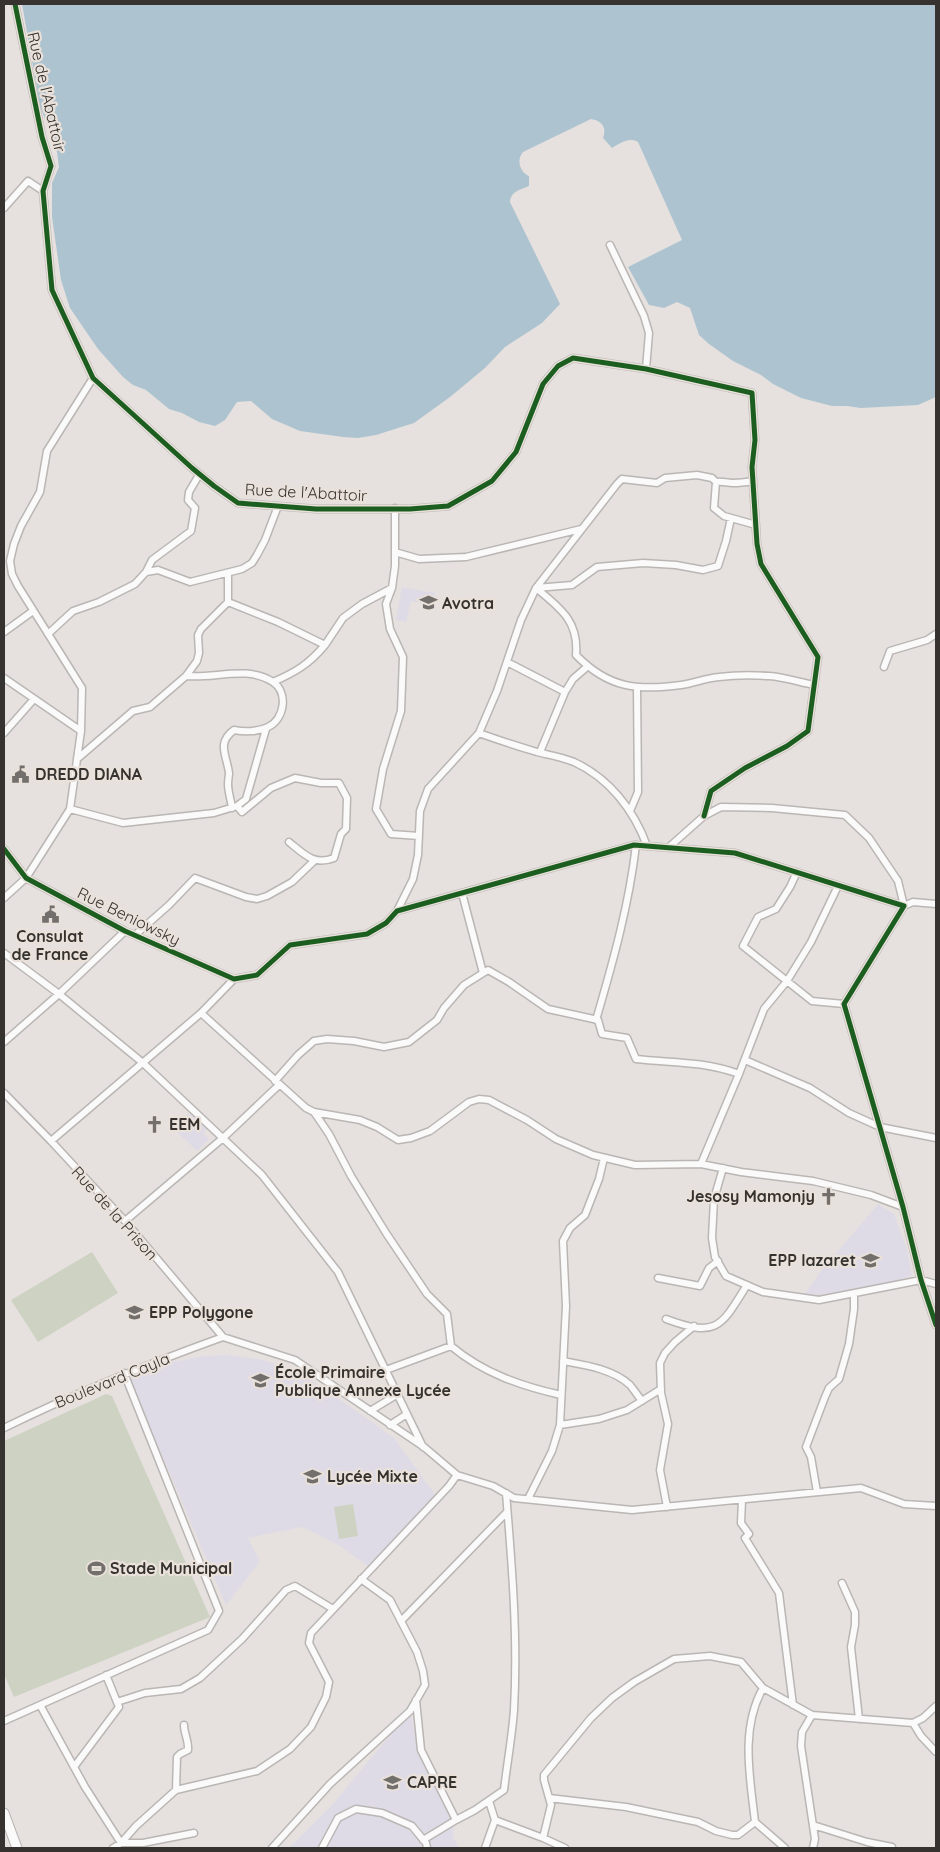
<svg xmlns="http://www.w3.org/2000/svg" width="940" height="1852" font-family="Quicksand,sans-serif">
  <rect width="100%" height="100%" fill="#e6e1de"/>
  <path fill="#dfdbe6" d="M402,587L435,593L433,606L411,601L406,622L396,620Z
    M189,1113L192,1116L194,1114L209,1128L203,1133L209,1139L197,1151L174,1129Z
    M878,1204L894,1214L907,1250L912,1275L900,1281L815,1296L805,1294L821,1271Z
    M226,1355L258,1359L294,1369L331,1393L394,1438L436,1496L368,1566L340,1546L303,1527L248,1538L260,1561L226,1605L165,1462L127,1380L163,1364L205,1356Z
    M410,1711L421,1759L454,1816L453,1837L459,1848H289L332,1805Z"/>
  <path fill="#ced2c3" d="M92,1252L118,1293L38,1342L11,1300Z
    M106,1394L112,1396L210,1617L14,1697L4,1674V1441Z
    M353,1504L358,1536L339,1539L334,1507Z"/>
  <path fill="#adc4d0" d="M22,4H936V397L918,405L861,408L847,406H832L801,398L773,384L761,375L733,361L709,344L699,335L690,308L677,302L664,308L649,305L628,267L682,240L638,142C629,137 621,143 612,148L603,138C607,127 602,121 591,119L523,152C516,160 520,172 529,176V186C520,190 511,191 510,202L560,304L542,323L505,347L485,368L450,397L414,423L376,435L358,438L343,437L300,431L272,419L251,401L237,402L225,420L215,426L199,422L182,413L169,409L146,390L133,385L123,377L98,349L70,308L61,280L52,217V183L59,167L57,152L40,106Z"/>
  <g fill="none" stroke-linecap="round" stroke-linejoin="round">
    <defs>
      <path id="minor" d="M15,4L42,137L51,166L43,191L52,290L93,378L192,468L214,486L238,503L316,509H410L448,506L492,481L516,452L543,384L558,366L573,358L646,369L752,393L755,440L752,467L757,544L761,564L818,657L808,731L787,746L745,768L711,791L704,816
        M4,208L28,181L43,191
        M610,245L644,316L649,333L646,369
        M716,482L714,508L724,516L756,525
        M395,508V566L392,588L386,604L390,629L403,657L401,711L383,769L376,809L391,834L419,836
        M395,552L419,559L466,557L581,529
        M146,572L158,570L190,582L242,569L252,563L257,555L265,540L278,506
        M228,573V602
        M536,588C560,608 579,621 576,655C608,688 637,691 681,685C694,683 706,678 719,677C735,675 753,675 769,676C784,677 799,682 814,685
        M536,588L572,585L597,567L643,563L676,565L703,570L718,566L726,541L731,518
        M4,632L33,611
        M48,634L73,611L99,602L135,584L146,572L152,560L191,531L195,508L188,500L189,492L199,475
        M507,662L565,692
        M884,667L890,651L927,640L936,634
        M186,676C215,679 247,665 273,682C289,693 284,720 268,727C258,732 244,732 234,730C216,743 227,756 229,773C229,776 228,780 228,784C228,792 231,800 232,808
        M4,678L81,731
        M273,682C296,672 309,664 325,645
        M4,733L34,699
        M479,733C498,740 517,746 537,752C549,755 562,757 574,762C609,778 634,810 647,846
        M540,752L565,692L573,679L588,666
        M77,759L133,711L150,707L186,676L197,661L199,653L198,635L201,629L228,602L278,622L325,645L343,618L362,604L392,588
        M237,806L242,812L271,788L295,778L321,783H339L347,798L346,829L341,834L334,858C314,866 304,854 289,842
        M70,809L123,823L214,813L237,806L246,799L266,729
        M630,811L638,792L637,687
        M669,847L704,816L721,807L772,808L845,815L869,838L898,881L904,906L913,902L936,904
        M4,849L26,878L125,931L234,979L257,975L290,945L367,934L386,923L397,911L634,845L735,853L904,906L844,1004L903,1207L921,1280L936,1325
        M797,872L790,887L776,909L758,917L743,946L812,1001L844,1004
        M462,893L483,973
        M4,898L26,878L70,809L81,731L82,688L18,586L12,574L10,561L14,544L21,526L40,492L47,451L93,378
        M397,911L413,879L418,855L420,811L428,789L479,733L497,691L521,620L536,588L617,484L622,479L657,483L665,478L697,475L712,478L716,482C723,481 726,483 733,483C740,483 747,482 753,481
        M135,935L169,905L195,878L246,897L257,899L267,896L292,882L315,860
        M4,953L59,994L143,1063L262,1175L338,1272L423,1447
        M201,1013L306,1108L314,1112L360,1120L377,1127L398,1140L411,1138L430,1131L469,1102L479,1099L489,1100L527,1120L556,1139L593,1155L635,1165L701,1164L741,1172L813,1181L871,1195L903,1207
        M596,1020C613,962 629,905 636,845
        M4,1042L59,994L125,931
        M745,1060L810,1088L849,1113L880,1127L936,1138
        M275,1081L298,1055L314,1041L327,1039L354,1041L384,1047L409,1042L437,1020L444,1008L464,985L488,970L509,982L548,1009L598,1020L602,1034L627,1038L636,1059C672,1063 704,1061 739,1074
        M4,1093L51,1141L125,1221L223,1337
        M314,1112L329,1134L351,1176L386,1233L427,1294L447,1314L451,1346L386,1370
        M51,1141L201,1013L234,979
        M701,1164L739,1074L764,1009L787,981L811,942L838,886
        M723,1168L714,1199L712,1238L715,1257L726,1276L763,1292L819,1300L921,1280L936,1284
        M125,1221L223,1138L279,1085
        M658,1278L700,1286L709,1268L718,1261
        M666,1319C717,1338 721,1327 747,1285
        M223,1337L295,1360L424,1447L457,1475L493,1486L514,1498L632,1510L861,1488L904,1504L936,1506
        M451,1346C483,1373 521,1386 561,1395
        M563,1361C585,1365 613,1369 630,1385C634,1390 638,1396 642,1401
        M370,1411L398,1394
        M390,1425L407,1414
        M560,1425L599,1419L627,1410L661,1389
        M4,1428C75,1393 148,1364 223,1337
        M817,1492L811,1457L806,1447L825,1397L829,1388L839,1379L849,1344L854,1309V1293
        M528,1499L552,1451L560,1425L566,1306L563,1241L570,1228L585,1215L599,1179L604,1158
        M742,1500L741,1523L749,1534L745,1538L779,1593L793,1705
        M667,1507L660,1470L668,1424L661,1393L660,1363L665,1353L675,1342L694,1326
        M842,1583L855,1612V1625L851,1647L859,1719
        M401,1621L507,1512
        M763,1688C740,1729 750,1777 755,1822L785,1848
        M416,1700L421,1750L456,1820L475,1810L504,1790C507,1764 512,1737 514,1710C518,1638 512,1565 506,1493
        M117,1702L145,1693L181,1689L200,1678L242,1639L286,1590L295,1586L333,1609
        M40,1705L85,1787L121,1843H143L194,1833
        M812,1715L913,1723L923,1718L936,1706
        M4,1721L208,1630L219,1611L124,1373
        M913,1723L921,1736L936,1752
        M74,1767L119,1707L106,1675
        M176,1790L177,1757L180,1754L188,1750C189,1741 184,1734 184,1725
        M549,1798L626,1807L698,1822L716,1831L732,1835H738L755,1822
        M489,1801L495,1820L543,1838L551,1805L544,1780V1775L591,1718L612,1698L634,1682L674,1659L710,1656L741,1662L763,1688L812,1715L802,1732L801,1746L815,1839L813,1848
        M813,1825L867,1842L892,1847
        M543,1838L565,1848
        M423,1840L456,1820
        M113,1848L121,1843L136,1826L176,1790L257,1771L290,1749L311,1727L326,1697L329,1682L309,1643L311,1633L449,1486L457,1475
        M272,1848L330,1784L410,1711L425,1685L423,1671L417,1652L390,1600L361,1579
        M322,1848L338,1818L356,1809L382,1813L412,1826L426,1843L427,1848
        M485,1848L495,1820"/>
      <path id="secondary" d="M4,1813L17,1848"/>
    </defs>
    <use href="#minor" stroke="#b9b6b4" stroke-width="9"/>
    <use href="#secondary" stroke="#b9b6b4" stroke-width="11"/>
    <use href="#minor" stroke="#fbfafa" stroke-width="6"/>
    <use href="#secondary" stroke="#fbfafa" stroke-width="9"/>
    <defs>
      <path id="cycleway" d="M15,4L42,137L51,166L43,191L52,290L93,378L192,468L214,486L238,503L316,509H410L448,506L492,481L516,452L543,384L558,366L573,358L646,369L752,393L755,440L752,467L757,544L761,564L818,657L808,731L787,746L745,768L711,791L704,816
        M4,849L26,878L125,931L234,979L257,975L290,945L367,934L386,923L397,911L634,845L735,853L904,906L844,1004L903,1207L921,1280L936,1325"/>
    </defs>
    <use href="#cycleway" stroke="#e9e1da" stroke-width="8"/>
    <use href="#cycleway" stroke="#1b5e20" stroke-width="5"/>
  </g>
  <defs>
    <symbol id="university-bare" viewBox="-9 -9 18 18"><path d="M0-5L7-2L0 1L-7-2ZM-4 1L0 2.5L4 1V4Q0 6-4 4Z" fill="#736f6c" stroke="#e9e1da" stroke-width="2.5" paint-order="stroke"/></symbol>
    <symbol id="civic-bare" viewBox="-9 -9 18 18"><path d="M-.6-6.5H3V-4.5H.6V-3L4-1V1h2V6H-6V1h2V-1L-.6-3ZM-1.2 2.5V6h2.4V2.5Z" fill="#736f6c" stroke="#e9e1da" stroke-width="2.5" paint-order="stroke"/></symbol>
    <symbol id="church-bare" viewBox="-9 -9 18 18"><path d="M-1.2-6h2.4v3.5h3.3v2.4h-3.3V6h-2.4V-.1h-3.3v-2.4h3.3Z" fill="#736f6c" stroke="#e9e1da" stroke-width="2.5" paint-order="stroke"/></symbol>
    <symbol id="school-bare" viewBox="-9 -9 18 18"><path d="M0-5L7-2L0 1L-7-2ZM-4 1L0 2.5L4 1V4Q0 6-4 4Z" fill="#736f6c" stroke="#e9e1da" stroke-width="2.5" paint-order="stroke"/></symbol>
    <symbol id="stadium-bare" viewBox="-9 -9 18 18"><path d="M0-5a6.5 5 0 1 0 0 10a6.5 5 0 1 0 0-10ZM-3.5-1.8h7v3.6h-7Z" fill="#736f6c" stroke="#e9e1da" stroke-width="2.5" paint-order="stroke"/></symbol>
  </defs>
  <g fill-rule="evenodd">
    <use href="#university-bare" x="416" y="590" width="25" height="25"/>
    <use href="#civic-bare" x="8" y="762" width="25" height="25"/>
    <use href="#civic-bare" x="38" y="902" width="25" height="25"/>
    <use href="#church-bare" x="142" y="1112" width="25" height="25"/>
    <use href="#church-bare" x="816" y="1184" width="25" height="25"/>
    <use href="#school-bare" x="858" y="1248" width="25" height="25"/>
    <use href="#school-bare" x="122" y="1300" width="25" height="25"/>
    <use href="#school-bare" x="248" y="1368" width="25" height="25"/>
    <use href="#school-bare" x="300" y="1464" width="25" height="25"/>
    <use href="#stadium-bare" x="84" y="1556" width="25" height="25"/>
    <use href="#university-bare" x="380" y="1770" width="25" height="25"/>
  </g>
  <g text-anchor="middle" stroke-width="4.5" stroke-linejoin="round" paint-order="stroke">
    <g font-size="16" fill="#35322f" stroke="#e9e1da">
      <text transform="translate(47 92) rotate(77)" y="6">Rue de l'Abattoir</text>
      <text transform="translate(306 492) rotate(3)" y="6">Rue de l'Abattoir</text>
      <text transform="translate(129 916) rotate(26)" y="6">Rue Beniowsky</text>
      <text transform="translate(115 1213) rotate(48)" y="6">Rue de la Prison</text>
      <text transform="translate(112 1380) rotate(-22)" y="6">Boulevard Cayla</text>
    </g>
    <g font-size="16" font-weight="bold" fill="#35322f" stroke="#e9e1da" text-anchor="start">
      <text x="442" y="609">Avotra</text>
      <text x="35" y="780">DREDD DIANA</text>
      <text x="50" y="942" text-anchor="middle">Consulat<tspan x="50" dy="18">de France</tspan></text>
      <text x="169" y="1130">EEM</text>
      <text x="815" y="1202" text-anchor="end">Jesosy Mamonjy</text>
      <text x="856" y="1266" text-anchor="end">EPP lazaret</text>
      <text x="149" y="1318">EPP Polygone</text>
      <text x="275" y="1378">École Primaire<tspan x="275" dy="18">Publique Annexe Lycée</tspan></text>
      <text x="327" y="1482">Lycée Mixte</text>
      <text x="110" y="1574">Stade Municipal</text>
      <text x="407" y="1788">CAPRE</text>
    </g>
  </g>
  <rect width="940" height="1852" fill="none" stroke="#35322f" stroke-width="10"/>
</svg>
